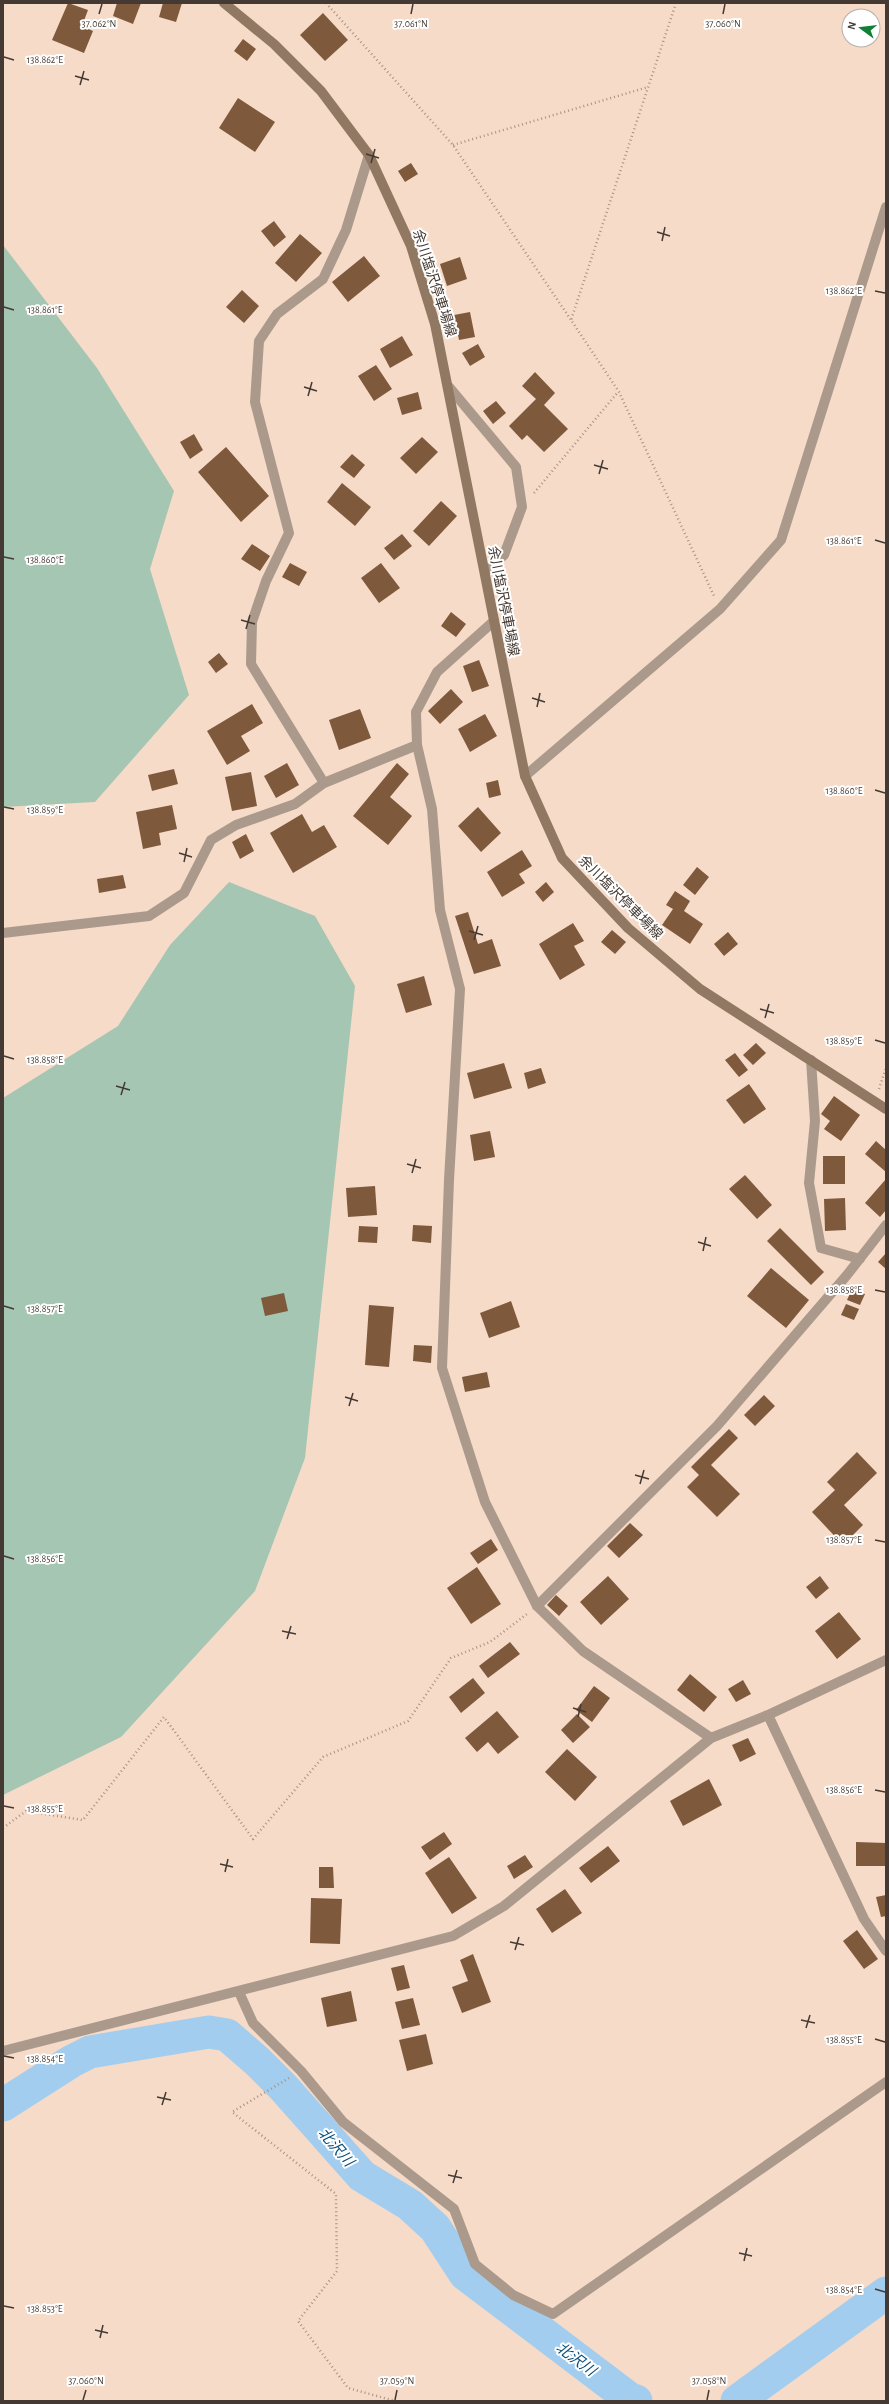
<svg xmlns="http://www.w3.org/2000/svg" width="889" height="2404" font-family="'Alegreya Sans','Noto Sans JP',sans-serif">
  <rect width="100%" height="100%" fill="#f6dbc8"/>
  <path fill="#a5c6b2" d="M3,245L97,368L174,491L150,569L189,695L95,802L3,807Z
    M229,882L315,916L355,986L305,1458L255,1591L121,1737L3,1795V1098L118,1026L170,945Z"/>
  <g fill="none" stroke-linecap="round" stroke-linejoin="round">
    <path stroke="#a3cdef" stroke-width="33" d="M3,2105L72,2061L90,2052L209,2032L227,2035L257,2061L283,2087L362,2176L410,2205L435,2228L465,2274L630,2399L636,2401
      M737,2401L886,2293"/>
  </g>
  <path fill="#7f593c" d="M68,3L88,10L82,26L93,31L84,53L52,40Z
    M117,3H141L133,24L113,16Z
    M163,3H182L176,22L159,17Z
    M323,13L348,40L325,61L300,35Z
    M243,39L256,49L247,61L234,51Z
    M238,98L275,122L255,152L219,128Z
    M411,163L418,174L405,182L398,171Z
    M274,221L286,237L274,247L261,231Z
    M300,234L322,253L296,282L275,263Z
    M364,256L380,276L348,302L332,282Z
    M460,257L467,279L447,286L440,264Z
    M242,290L259,306L244,323L226,307Z
    M470,312L475,337L459,340L454,315Z
    M402,336L413,355L390,368L380,349Z
    M478,344L485,357L470,366L462,353Z
    M376,365L392,389L374,401L358,376Z
    M535,372L555,393L544,405L568,429L544,452L527,435L522,440L509,426L536,399L522,386Z
    M418,392L422,409L402,415L397,398Z
    M496,401L506,413L493,424L483,411Z
    M194,434L203,450L190,459L180,442Z
    M422,437L438,452L416,474L400,458Z
    M226,447L269,496L241,522L198,472Z
    M352,454L365,465L354,478L340,467Z
    M342,483L371,507L355,526L327,502Z
    M441,501L457,516L429,546L413,531Z
    M402,534L412,546L394,560L384,548Z
    M252,544L270,556L260,571L241,559Z
    M290,563L307,572L299,586L282,577Z
    M381,563L400,588L379,603L361,578Z
    M451,612L466,624L456,637L441,626Z
    M219,653L228,664L216,673L208,662Z
    M479,660L489,686L472,692L463,666Z
    M451,689L463,702L440,724L428,711Z
    M252,704L263,723L241,736L250,751L227,765L207,731Z
    M360,709L371,738L339,750L329,720Z
    M485,714L497,736L470,752L458,729Z
    M287,763L299,785L276,798L264,776Z
    M397,763L409,774L390,797L412,816L388,845L353,816Z
    M174,769L178,784L152,791L148,775Z
    M251,772L257,806L232,811L225,777Z
    M498,780L501,795L489,798L486,783Z
    M172,805L177,829L159,833L161,845L143,849L136,812Z
    M478,807L501,833L481,852L458,826Z
    M302,814L312,832L324,825L337,847L293,873L270,833Z
    M246,834L254,851L240,859L232,842Z
    M522,850L532,866L519,874L525,883L502,897L487,872Z
    M697,867L709,877L695,895L683,885Z
    M123,875L126,888L99,893L97,879Z
    M546,882L554,892L543,902L535,892Z
    M675,891L690,901L684,911L703,924L690,944L662,925L673,909L666,905Z
    M468,912L478,944L492,939L501,966L474,974L455,916Z
    M573,923L584,941L574,946L585,965L560,980L539,944Z
    M612,930L626,942L615,954L601,942Z
    M728,932L738,944L724,956L714,944Z
    M424,976L432,1005L406,1013L397,984Z
    M756,1043L766,1053L753,1065L743,1055Z
    M735,1053L748,1070L739,1077L725,1060Z
    M504,1063L512,1088L474,1099L467,1073Z
    M541,1068L546,1083L528,1089L524,1073Z
    M749,1084L766,1109L744,1124L726,1100Z
    M834,1096L860,1115L841,1141L824,1129L830,1121L821,1114Z
    M490,1131L495,1157L474,1161L470,1135Z
    M876,1141L886,1150V1172L865,1154Z
    M823,1156H845V1184H823Z
    M745,1175L772,1205L757,1219L729,1189Z
    M886,1179V1210L880,1217L865,1203Z
    M375,1186L377,1215L348,1217L346,1188Z
    M845,1198L846,1230L825,1231L824,1199Z
    M413,1225L432,1226L431,1243L412,1241Z
    M359,1226L378,1227L377,1243L358,1242Z
    M780,1228L824,1272L811,1285L767,1241Z
    M886,1253V1269L878,1262Z
    M771,1268L809,1300L786,1328L747,1296Z
    M852,1289L865,1294L860,1305L847,1300Z
    M284,1293L288,1311L265,1316L261,1298Z
    M511,1301L520,1327L489,1338L480,1313Z
    M846,1304L859,1309L854,1320L841,1315Z
    M369,1305L394,1307L389,1367L365,1365Z
    M414,1345L432,1346L431,1363L413,1361Z
    M487,1372L490,1387L465,1392L462,1377Z
    M764,1395L775,1406L755,1426L744,1415Z
    M729,1429L738,1438L711,1465L740,1494L717,1517L687,1487L699,1475L691,1467Z
    M857,1452L877,1473L844,1505L863,1525L843,1545L812,1512L835,1490L827,1482Z
    M630,1523L643,1535L619,1558L607,1546Z
    M491,1539L498,1550L478,1564L470,1553Z
    M477,1567L501,1604L471,1624L447,1588Z
    M608,1576L629,1599L601,1625L580,1602Z
    M820,1576L829,1588L816,1599L806,1587Z
    M556,1595L568,1606L559,1616L547,1605Z
    M839,1612L861,1639L837,1659L815,1631Z
    M510,1642L520,1654L488,1678L479,1666Z
    M690,1674L717,1697L704,1712L677,1690Z
    M473,1678L485,1693L461,1713L449,1697Z
    M743,1680L751,1694L736,1702L728,1689Z
    M594,1686L610,1698L592,1722L576,1710Z
    M497,1711L519,1737L498,1754L488,1742L477,1752L465,1738Z
    M577,1714L590,1727L573,1743L561,1730Z
    M748,1738L756,1754L740,1762L732,1745Z
    M567,1749L597,1777L575,1801L545,1772Z
    M709,1779L722,1805L683,1826L670,1801Z
    M444,1832L452,1844L430,1860L421,1847Z
    M856,1842L886,1843V1866H856Z
    M608,1846L620,1861L591,1883L579,1868Z
    M525,1855L533,1867L514,1879L507,1866Z
    M449,1857L477,1898L452,1914L425,1873Z
    M319,1867H333L334,1888H319Z
    M565,1889L582,1913L552,1933L536,1909Z
    M886,1895V1916L881,1917L876,1897Z
    M311,1898L342,1899L340,1944L310,1943Z
    M857,1930L878,1959L864,1969L843,1941Z
    M473,1954L491,2002L462,2013L452,1987L468,1981L460,1960Z
    M404,1965L410,1988L397,1991L391,1968Z
    M351,1991L357,2021L327,2027L321,1998Z
    M413,1998L420,2025L402,2029L395,2002Z
    M426,2034L433,2064L407,2071L399,2040Z"/>
  <g fill="none" stroke-linecap="round" stroke-linejoin="round">
    <path stroke="#a79385" stroke-width="2.5" stroke-dasharray="1 3" stroke-linecap="butt" d="M326,3L453,145L571,320
      M676,3L571,320L619,392L714,596
      M453,145L648,87
      M534,493L618,392
      M879,1089L886,1068
      M3,1828L26,1811L83,1820L164,1717L253,1839L323,1757L408,1721L451,1658L490,1642L527,1614
      M289,2078L232,2112L336,2194L337,2271L298,2321L348,2388L395,2401"/>
    <path stroke="#ab9a8b" stroke-width="10" d="M811,1060L815,1121L809,1183L821,1248L860,1259
      M537,1606L717,1426L847,1275L886,1225"/>
    <path stroke="#ab9a8b" stroke-width="10" d="M449,387L516,467L522,507L504,555L485,572
      M494,621L437,672L416,712L417,745L432,809L440,910L460,989L449,1180L442,1368L485,1502L537,1606L583,1651L711,1738
      M525,776L720,609L781,540L886,207
      M324,783L251,664L252,622L266,581L289,533L255,402L259,341L277,314L323,279L346,230L369,155
      M3,933L149,916L184,893L211,840L236,825L295,804L324,783L417,745
      M768,1715L864,1919L886,1951
      M239,1992L253,2023L301,2071L343,2122L454,2209L475,2264L513,2295L553,2314L886,2082
      M3,2051L453,1936L504,1906L711,1738L768,1715L886,1660"/>
    <path stroke="#917862" stroke-width="10" d="M224,3L274,44L321,91L369,155L411,246L435,324L525,776L562,858L628,928L700,989L886,1109"/>
  </g>
  <path fill="none" stroke="#453a33" stroke-width="1.5" d="M99,14L102,4M411,14L413,4M723,14L725,4M4,57L14,60M75,76L89,80M80,85L84,71M366,154L379,158M371,163L375,149M657,232L670,236M662,241L665,227M875,291L885,293M4,307L14,310M304,387L317,391M308,396L312,382M594,465L608,469M599,474L603,460M875,540L885,543M4,557L14,559M241,620L255,624M246,629L250,615M532,698L545,702M537,707L540,693M875,790L885,793M4,807L14,809M179,853L192,857M184,862L187,848M469,931L483,935M474,940L478,926M760,1009L774,1013M765,1018L769,1004M875,1040L885,1043M4,1056L14,1059M116,1086L130,1090M121,1095L125,1082M407,1164L421,1168M412,1173L416,1159M698,1242L711,1246M703,1251L706,1237M875,1290L885,1292M4,1306L14,1309M345,1397L358,1401M349,1406L353,1393M635,1475L649,1479M640,1484L644,1470M875,1540L885,1542M4,1556L14,1559M282,1631L296,1634M287,1639L291,1626M573,1708L586,1712M578,1717L581,1704M875,1790L885,1792M4,1806L14,1808M220,1864L233,1867M225,1872L228,1859M510,1942L524,1945M515,1950L519,1937M801,2020L815,2023M806,2028L810,2015M875,2039L885,2042M4,2056L14,2058M157,2097L171,2100M162,2105L166,2092M448,2175L462,2178M453,2183L457,2170M739,2253L752,2256M744,2261L747,2248M875,2289L885,2292M4,2306L14,2308M95,2330L108,2333M100,2338L103,2325M83,2400L86,2390M395,2400L397,2390M707,2400L709,2390"/>
  <g text-anchor="middle" stroke-width="4" stroke-linejoin="round" paint-order="stroke">
    <g font-size="14" fill="#453a33" stroke="#fff">
      <text transform="translate(435 283) rotate(72)" y="5">余川塩沢停車場線</text>
      <text transform="translate(504 601) rotate(79)" y="5">余川塩沢停車場線</text>
      <text transform="translate(621 897) rotate(45)" y="5">余川塩沢停車場線</text>
    </g>
    <g font-size="15" font-style="italic" fill="#0a4f7a" stroke="#fff">
      <text transform="translate(336 2147) rotate(49)" y="5">北沢川</text>
      <text transform="translate(576 2359) rotate(37)" y="5">北沢川</text>
    </g>
  </g>
  <g font-size="10" text-anchor="middle" fill="#453a33" stroke="#fff" stroke-width="4" stroke-linejoin="round" paint-order="stroke">
    <text x="99" y="27">37.062°N</text>
    <text x="411" y="27">37.061°N</text>
    <text x="723" y="27">37.060°N</text>
    <text x="45" y="63">138.862°E</text>
    <text x="844" y="294">138.862°E</text>
    <text x="45" y="313">138.861°E</text>
    <text x="844" y="544">138.861°E</text>
    <text x="45" y="563">138.860°E</text>
    <text x="844" y="794">138.860°E</text>
    <text x="45" y="813">138.859°E</text>
    <text x="844" y="1044">138.859°E</text>
    <text x="45" y="1063">138.858°E</text>
    <text x="844" y="1293">138.858°E</text>
    <text x="45" y="1312">138.857°E</text>
    <text x="844" y="1543">138.857°E</text>
    <text x="45" y="1562">138.856°E</text>
    <text x="844" y="1793">138.856°E</text>
    <text x="45" y="1812">138.855°E</text>
    <text x="844" y="2043">138.855°E</text>
    <text x="45" y="2062">138.854°E</text>
    <text x="844" y="2293">138.854°E</text>
    <text x="45" y="2312">138.853°E</text>
    <text x="86" y="2384">37.060°N</text>
    <text x="397" y="2384">37.059°N</text>
    <text x="709" y="2384">37.058°N</text>
  </g>
  <rect width="889" height="2404" fill="none" stroke="#453a33" stroke-width="8"/>
  <g transform="translate(861 28) rotate(285)"><circle r="19" fill="#ffffff" stroke="#b5b0ad"/>
  <path d="M0-3L7 15L0 10L-7 15Z" fill="#108036"/>
  <text y="-6" font-size="11" font-weight="bold" text-anchor="middle" fill="#453a33">N</text>
  </g>
</svg>
